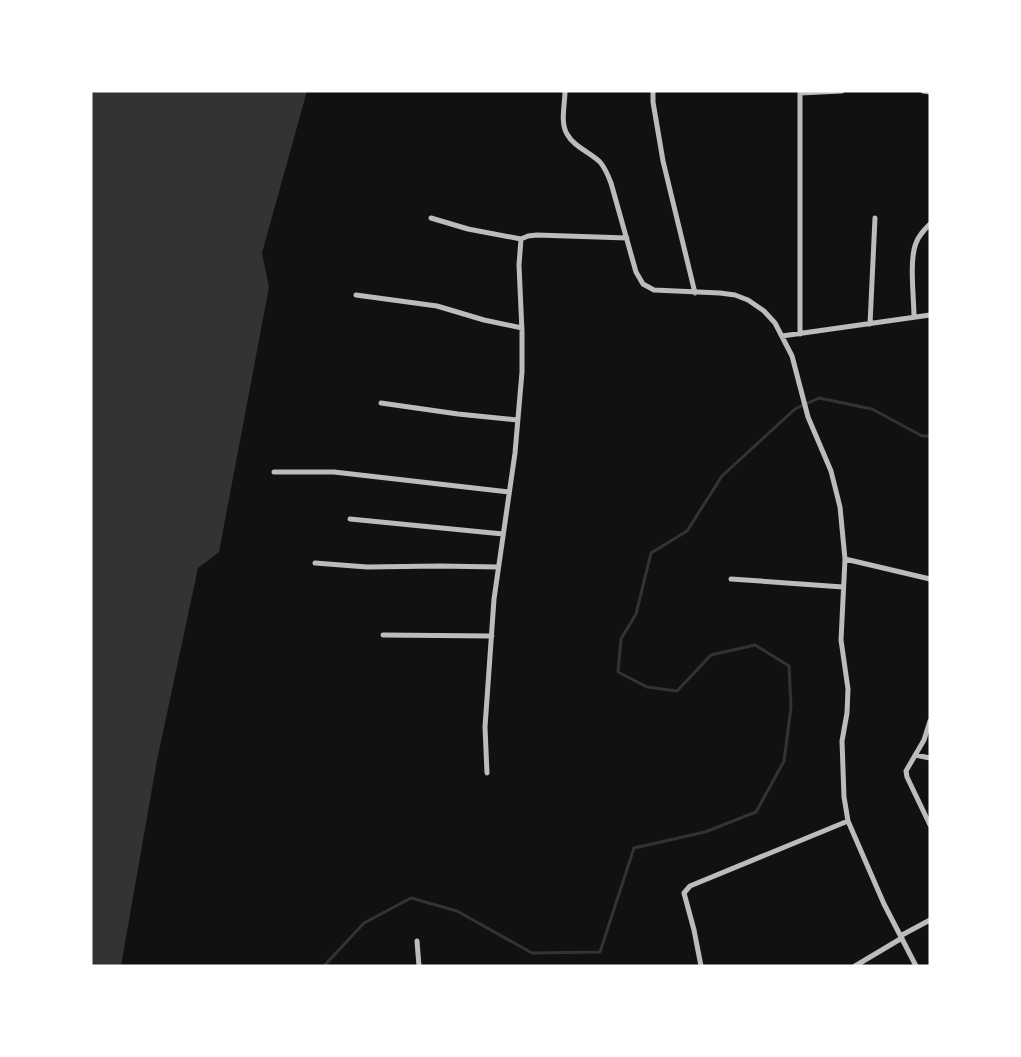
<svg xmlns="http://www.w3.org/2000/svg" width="1021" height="1057" font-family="'Titillium Web',sans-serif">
  <rect width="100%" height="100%" fill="#111"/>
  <path fill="#333" d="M91,91H307L262,253L269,287L219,552L198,568L157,760L121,966H91Z"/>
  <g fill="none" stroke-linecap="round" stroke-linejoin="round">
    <path stroke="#333" stroke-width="3" d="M324,966L364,923L411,898L457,911L532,953L600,952L634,848L705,832L756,812L784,761L791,707L789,666L755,645L711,655L677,691L647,687L618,672L621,639L636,614L651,553L687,531L722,476L795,409L819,398L872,409L922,436H930"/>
    <path stroke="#bcbcbc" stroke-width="5" d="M565,91C565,104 560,123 567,134C574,147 590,152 600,162C605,168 608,175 611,183L636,272L643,284L654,290L720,293L735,295L748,300L764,311L775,323L792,356L808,417L831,471L840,507L845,559L841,640L848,689L847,713L842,741L844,797L848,821L884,904L916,966
      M653,91V102L663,161L695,293
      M923,91L930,92
      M800,93L842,91
      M431,218L468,229L521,239
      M356,295L437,306L484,320L522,328
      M914,317C914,298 909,260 916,243C919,235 924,230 930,224
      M870,324L875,218
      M800,334V91
      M782,336L930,315
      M381,403L458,414L517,420
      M274,472H334L509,492
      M350,519L503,534
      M845,559L930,579
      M315,563L367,567L440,566L498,567
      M731,579L843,587
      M383,635L492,636
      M930,721L924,740L906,771L907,777L930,825
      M915,755L930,758
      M487,773L485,727L494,599L515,453L522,372V332L519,265L521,239L528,236L537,235L627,238
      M417,941L419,966
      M701,966L694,930L684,893L690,886L848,821
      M855,966L902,938V935L930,920"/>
  </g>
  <rect width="1021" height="1057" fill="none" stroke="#ffffff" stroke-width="185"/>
</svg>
